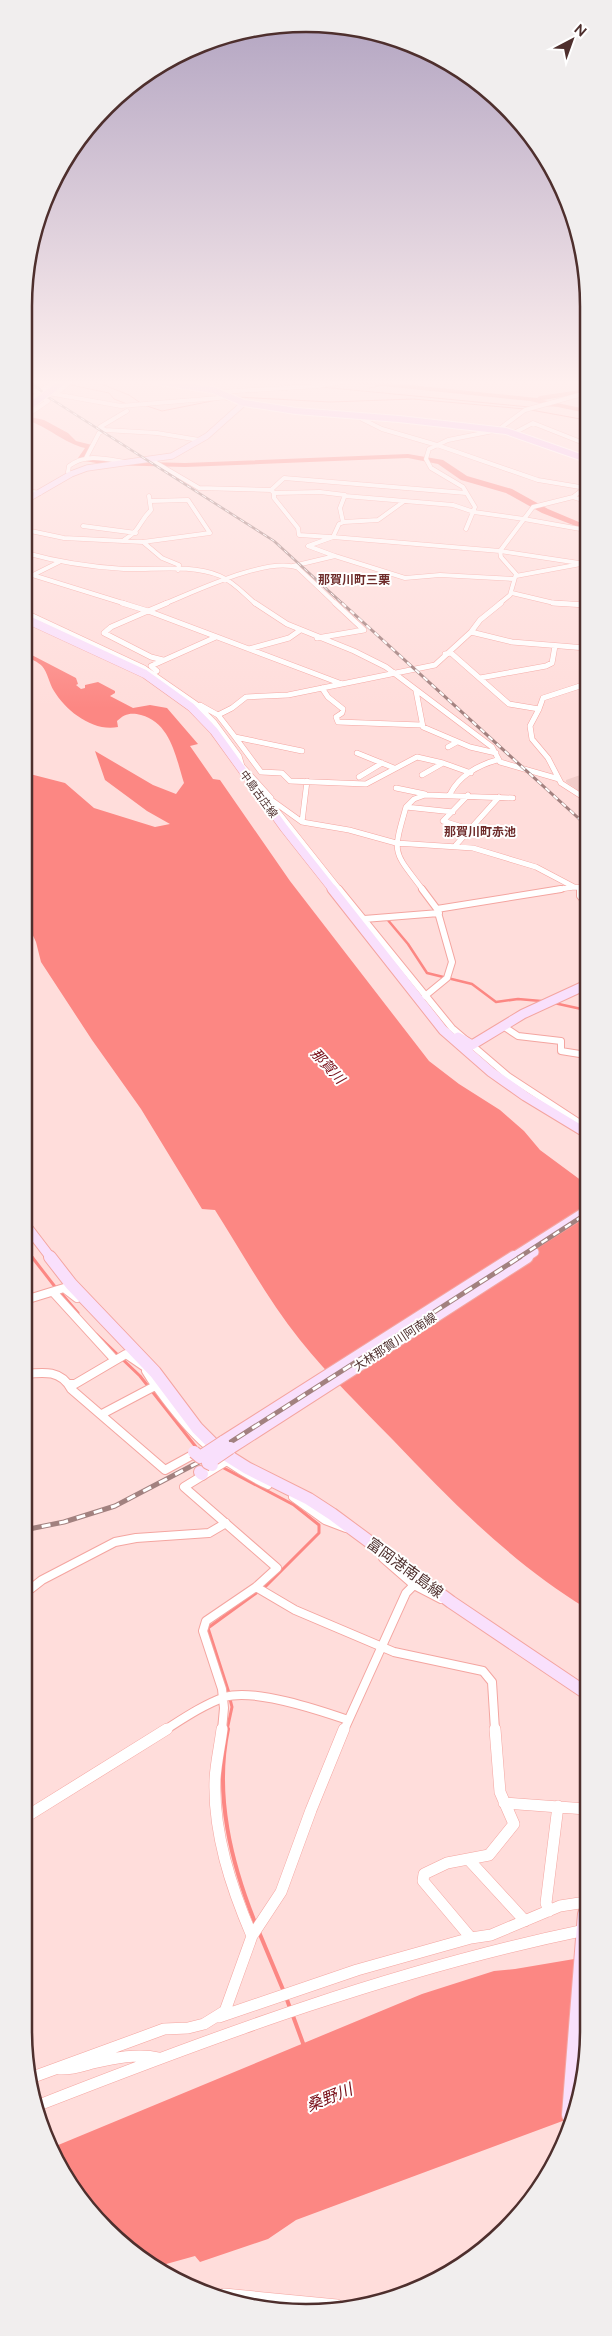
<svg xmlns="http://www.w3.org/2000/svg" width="612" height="2336" font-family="Raleway,'Noto Sans JP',sans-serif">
  <rect width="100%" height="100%" fill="#ffdddb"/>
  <path fill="#f2cdca" d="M586,773V796L566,782V780Z"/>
  <path fill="#fc8783" d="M26,652L76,678L78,684L76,685L81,689L85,688V685L98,682L115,691V693L110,696L133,708L150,705L167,708L198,744L190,746L213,779L220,780L290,881L429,1061L459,1084L500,1110L524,1131L540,1150L586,1184V1608C512,1563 452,1502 393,1440C361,1407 328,1375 300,1340C268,1300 243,1254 215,1210L202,1209L141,1109L92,1040L41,962L36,942L29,927L25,925L26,773L65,783L94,808L155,827L170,824L147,811L105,780L95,751L153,785L176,794L184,783C176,758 171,723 141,715C131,712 124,714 117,721L118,727C93,732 66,711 54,691C49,683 48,673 42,666C38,662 31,659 26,656Z
    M586,1957V2067L568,2119L296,2220L268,2239L200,2262L195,2256L159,2266L94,2216L51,2148L422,1994L494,1971L515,1969Z"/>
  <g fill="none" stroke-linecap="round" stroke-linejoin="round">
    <path stroke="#fc8783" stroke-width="1" d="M44,381L52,382
      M94,381L129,395L142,404
      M71,385L109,393L114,399L127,404
      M321,387L529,407
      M369,388L388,384
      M237,397L330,402L413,399L525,409
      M222,399L234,402
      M144,405L162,411L222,399
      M545,406H561
      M531,410L586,420"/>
    <path stroke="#fc8783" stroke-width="2.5" d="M387,919L408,944L427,973L472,984L496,1002L518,999L541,1001
      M554,1003L586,1010
      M25,1248L33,1258"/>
    <path stroke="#fc8783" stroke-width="3" d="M32,1257L56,1288
      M60,1292L78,1313
      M96,1334L140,1376L196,1447
      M220,1466L294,1505L319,1525V1533L264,1588
      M229,1693L208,1628L259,1591
      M227,1730L232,1707L230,1699"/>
    <path stroke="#fc8783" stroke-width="4" d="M228,1729C214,1795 231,1863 256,1925
      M259,1932L284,1992
      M286,1997L290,2008
      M293,2016L304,2046"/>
    <path fill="#fc8783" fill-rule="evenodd" d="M350,381H371L537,398L540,396L586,389V393L543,400L586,409V413L530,401L353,383Z
      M26,416L44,420L68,433L76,441L92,445L93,447L87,457L108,461L185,463L408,454L443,460L467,476L512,489L548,509L586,525V530L542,513L506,493L461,480L438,464L408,458L185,467L108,465L79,460L78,458L85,448C63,443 48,426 26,420Z"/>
    <defs>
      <path id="street-far4" d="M26,391H37L36,395L48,401L32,412L29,411
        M37,391L121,406L230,397
        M46,392L43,389L56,381
        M222,392L317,386L348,381
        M56,394L71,381
        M26,403L36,395
        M127,411L100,427L105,430L157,433L199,440
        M363,417L362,419L382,429L437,445L538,480L586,488
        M514,433L533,423L586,444
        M86,458L99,433L105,430
        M153,461L199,488L271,490L284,478L466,493
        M70,474L68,472L69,466C86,453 106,459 125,462
        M586,487L573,497L533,507L524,519L586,530
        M271,490L274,493V498L298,528L299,535L331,537
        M26,491L40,493
        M274,493L320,492L345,495L340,508L343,522
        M345,496L453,505L474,512L524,519L500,551L501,557L516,574L510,595L499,604
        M573,497L586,501
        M83,526L136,533
        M466,529L475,507L463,487L431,468L426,459L429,449L448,440L498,430L525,410L586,393
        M26,530L64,538L143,542L210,533L188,500L150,501
        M333,537L500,551L579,563
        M124,540C141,530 138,523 151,510L149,496
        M143,542L162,558L179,565L178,570
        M26,553C58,562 91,567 124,569C155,570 191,564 220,576C234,582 244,594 256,604
        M335,556L308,546L333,537L339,524L344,522L378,520L403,502
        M293,566L335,556L405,578L440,575L514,579
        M26,573L126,604
        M33,575L59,562
        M516,576L586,563
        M512,593L554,603L572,604
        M164,604C194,592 268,556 298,568L336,604"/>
      <path id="street-far3" d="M122,603L148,611L111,627L104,633L151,657L163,660
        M167,603L148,611L342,684
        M255,603L287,624L354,651L386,667L492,747L500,762L559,779
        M553,603L586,605
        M26,613L144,668L196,704L214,722L239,756L242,766L271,798V803L340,890
        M471,632L512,642L586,648
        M317,638L364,630L335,603
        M249,649L289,638L299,631
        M445,654L451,653L509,704L539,709L530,726L532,739L548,758L561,783L586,799
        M157,671L151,666L216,637
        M480,678L546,666L552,663L555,646
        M322,688L328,697L343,709L342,713L336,717L338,722L421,725
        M416,691L423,727L470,747L496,753
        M200,705L218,715L235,737L302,751
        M539,709L543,698L586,684
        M218,715L232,708L246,697L288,695L435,665L471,632L480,620L501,603
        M235,737L261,772L282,773L290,781L366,784L417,757L443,763
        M448,747L457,742
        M357,753L394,768
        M422,775L443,763L471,773
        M359,777L382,763
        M396,788L425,794
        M450,794C459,776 478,765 497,760
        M468,795L443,821L469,829
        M270,799L302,822L349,830L396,843L473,848L536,867L574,887L586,888
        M406,807L414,799L425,795L513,798
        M302,822L307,781
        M455,846L499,797
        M423,890C393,850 392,856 406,807L453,812
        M554,890L574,887"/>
      <path id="street-far2" d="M339,889L452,1028L508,1076L586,1127
        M422,889L437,909L452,962L447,978L425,996
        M580,889V896L586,903
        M437,909L561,889
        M364,919L439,913
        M503,1026L518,1036L561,1041V1051L586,1055"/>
      <path id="street-far1" d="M53,1292L115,1360
        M25,1300L64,1288L77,1298
        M149,1365L146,1371L151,1379C186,1429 212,1458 268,1485
        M25,1374C44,1372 61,1370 71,1389L165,1470L196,1453
        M70,1384H75L126,1354L145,1367
        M102,1414L155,1386
        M225,1462L184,1487L277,1568L256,1587
        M293,1497L325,1520L346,1528
        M383,1558L414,1585L441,1599
        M24,1594L42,1580L115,1542L136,1538L209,1533L226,1523
        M165,1730C184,1718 203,1705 225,1697C254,1688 319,1710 348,1720
        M222,1730L224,1708L222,1689L203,1631L206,1621L256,1587L295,1610L394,1652L483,1671L492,1682L495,1730
        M344,1730L406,1593L414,1585"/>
      <path id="street" d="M222,1729C220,1745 216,1762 215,1779C213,1833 231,1887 252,1936
        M504,1803L586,1809
        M24,1818L167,1729
        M469,1860L525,1921
        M549,1911L546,1903L558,1806
        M471,1938L423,1881L424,1874L447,1863L489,1855L514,1824L500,1792L495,1729
        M219,2017L357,1970L471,1938L491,1935L560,1906L586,1902
        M59,2069C71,2070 82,2066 93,2063C114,2058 138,2053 159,2058
        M33,2077L164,2029L188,2028L204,2024L225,2011L252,1936L281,1892L311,1810L344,1729
        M39,2105C218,2035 396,1969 585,1930
        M224,2294L337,2305"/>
      <path id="secondary-far4" d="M26,500L71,474L87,468L172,456L207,436L244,403"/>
      <path id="secondary-far3" d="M26,619L145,674L191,707L214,731L284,828L333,890"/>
      <path id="secondary-far2" d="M332,889L443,1030L491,1072L525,1096L586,1133
        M458,1037L472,1045L523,1014L586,985
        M25,1224L51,1258
        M512,1258L586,1211
        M525,1258L534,1252"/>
      <path id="secondary-far1" d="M50,1257L71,1284L155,1372L197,1428L220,1451L247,1468L309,1499L332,1514L451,1602L586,1693
        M223,1442L514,1257
        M230,1448L527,1257
        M200,1472L202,1474"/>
      <path id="secondary" d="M570,2115L586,1914"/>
      <path id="primary" d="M154,381L213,390L244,403L296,411L399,419L506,431L586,459
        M53,389L64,381
        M26,409L38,400"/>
    </defs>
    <use href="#street-far4" stroke="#f4a5a0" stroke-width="5"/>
    <use href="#street-far3" stroke="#f4a5a0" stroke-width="6"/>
    <use href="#street-far2" stroke="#f4a5a0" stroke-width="8"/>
    <use href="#street-far1" stroke="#f4a5a0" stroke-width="10"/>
    <use href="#street" stroke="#f4a5a0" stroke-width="12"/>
    <use href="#secondary-far4" stroke="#f4a5a0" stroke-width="7"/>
    <use href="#secondary-far3" stroke="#f4a5a0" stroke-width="9"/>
    <use href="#secondary-far2" stroke="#f4a5a0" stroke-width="11"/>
    <use href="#secondary-far1" stroke="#f4a5a0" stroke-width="14"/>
    <use href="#secondary" stroke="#f4a5a0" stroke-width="18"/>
    <use href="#primary" stroke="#fff" stroke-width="8"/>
    <use href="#street-far4" stroke="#fff" stroke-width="4"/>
    <use href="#street-far3" stroke="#fff" stroke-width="5"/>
    <use href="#street-far2" stroke="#fff" stroke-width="6"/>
    <use href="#street-far1" stroke="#fff" stroke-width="8"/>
    <use href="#street" stroke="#fff" stroke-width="11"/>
    <use href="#secondary-far4" stroke="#f9e0fc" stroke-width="5.5"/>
    <use href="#secondary-far3" stroke="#f9e0fc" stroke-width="8"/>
    <use href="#secondary-far2" stroke="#f9e0fc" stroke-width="9"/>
    <use href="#secondary-far1" stroke="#f9e0fc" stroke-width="12"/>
    <use href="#secondary" stroke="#f9e0fc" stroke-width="16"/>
    <use href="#primary" stroke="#f3c1f8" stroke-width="6"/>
    <defs>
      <path id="rail-far3" d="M30,381L48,397L274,541L343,604"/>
      <path id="rail-far2" d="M342,603L586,825"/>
      <path id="rail-far1" d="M518,1258L586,1214"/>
      <path id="rail" d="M24,1530L64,1522L115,1506L201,1461L520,1257"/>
    </defs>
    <use href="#rail-far3" stroke="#a2817f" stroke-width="2.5"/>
    <use href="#rail-far2" stroke="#a2817f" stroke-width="3"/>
    <use href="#rail-far1" stroke="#a2817f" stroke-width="4.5"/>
    <use href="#rail" stroke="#a2817f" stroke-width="5"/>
    <use href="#rail-far3" stroke="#fff" stroke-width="1" stroke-dasharray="4.5" stroke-linecap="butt"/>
    <use href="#rail-far2" stroke="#fff" stroke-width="2" stroke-dasharray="5.5" stroke-linecap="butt"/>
    <use href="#rail-far1" stroke="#fff" stroke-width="2.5" stroke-dasharray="7" stroke-linecap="butt"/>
    <use href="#rail" stroke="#fff" stroke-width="3" stroke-dasharray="9" stroke-linecap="butt"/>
    <defs>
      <path id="secondary-bridge" d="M194,1452L200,1457L223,1442
        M212,1465L208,1463L230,1448"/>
      <path id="primary-bridge" d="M38,400L53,389"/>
    </defs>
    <use href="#secondary-bridge" stroke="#f4a5a0" stroke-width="14" stroke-linecap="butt"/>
    <use href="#primary-bridge" stroke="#fff" stroke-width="8" stroke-linecap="butt"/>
    <use href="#secondary-bridge" stroke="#f9e0fc" stroke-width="12"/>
    <use href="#primary-bridge" stroke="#f3c1f8" stroke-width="6"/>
  </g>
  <linearGradient id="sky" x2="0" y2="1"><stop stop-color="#b0a2c0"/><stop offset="0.54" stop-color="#fff0ef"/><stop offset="1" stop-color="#fff0ef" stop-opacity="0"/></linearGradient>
  <rect width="612" height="708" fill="url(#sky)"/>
  <g text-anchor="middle" stroke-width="4" stroke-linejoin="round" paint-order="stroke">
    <g font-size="11" fill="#4e2f2d" stroke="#fff">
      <text transform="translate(259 794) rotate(54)" y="4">中島古庄線</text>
    </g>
    <g font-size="12" font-weight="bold" fill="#6d2b2a" stroke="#fff">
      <text x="354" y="584">那賀川町三栗</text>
      <text x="480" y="836">那賀川町赤池</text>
    </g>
    <g font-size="12" fill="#4e2f2d" stroke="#fff">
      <text transform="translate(395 1342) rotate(-33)" y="4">大林那賀川阿南線</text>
    </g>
    <g font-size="14" font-style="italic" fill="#790f19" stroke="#fff">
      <text transform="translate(328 1066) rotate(47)" y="5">那賀川</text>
    </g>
    <g font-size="15" fill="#4e2f2d" stroke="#fff">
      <text transform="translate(405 1568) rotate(36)" y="5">富岡港南島線</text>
    </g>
    <g font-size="16" font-style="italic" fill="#790f19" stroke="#fff">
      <text transform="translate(329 2097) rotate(-22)" y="6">桑野川</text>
    </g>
  </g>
  <path d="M0 0H612V2336H0ZM306 32H306A274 274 0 0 1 580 306V2030A274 274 0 0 1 306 2304H306A274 274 0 0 1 32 2030V306A274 274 0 0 1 306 32Z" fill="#f1eeee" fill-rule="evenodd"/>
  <path fill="none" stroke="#4e2f2d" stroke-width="2.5" d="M306 32H306A274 274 0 0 1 580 306V2030A274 274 0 0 1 306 2304H306A274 274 0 0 1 32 2030V306A274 274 0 0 1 306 32Z"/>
  <g transform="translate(572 40) rotate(41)" stroke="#ffffff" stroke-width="4" paint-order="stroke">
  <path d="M0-4L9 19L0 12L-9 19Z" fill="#4e2f2d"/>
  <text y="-8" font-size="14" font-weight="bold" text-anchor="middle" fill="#4e2f2d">N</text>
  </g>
</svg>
